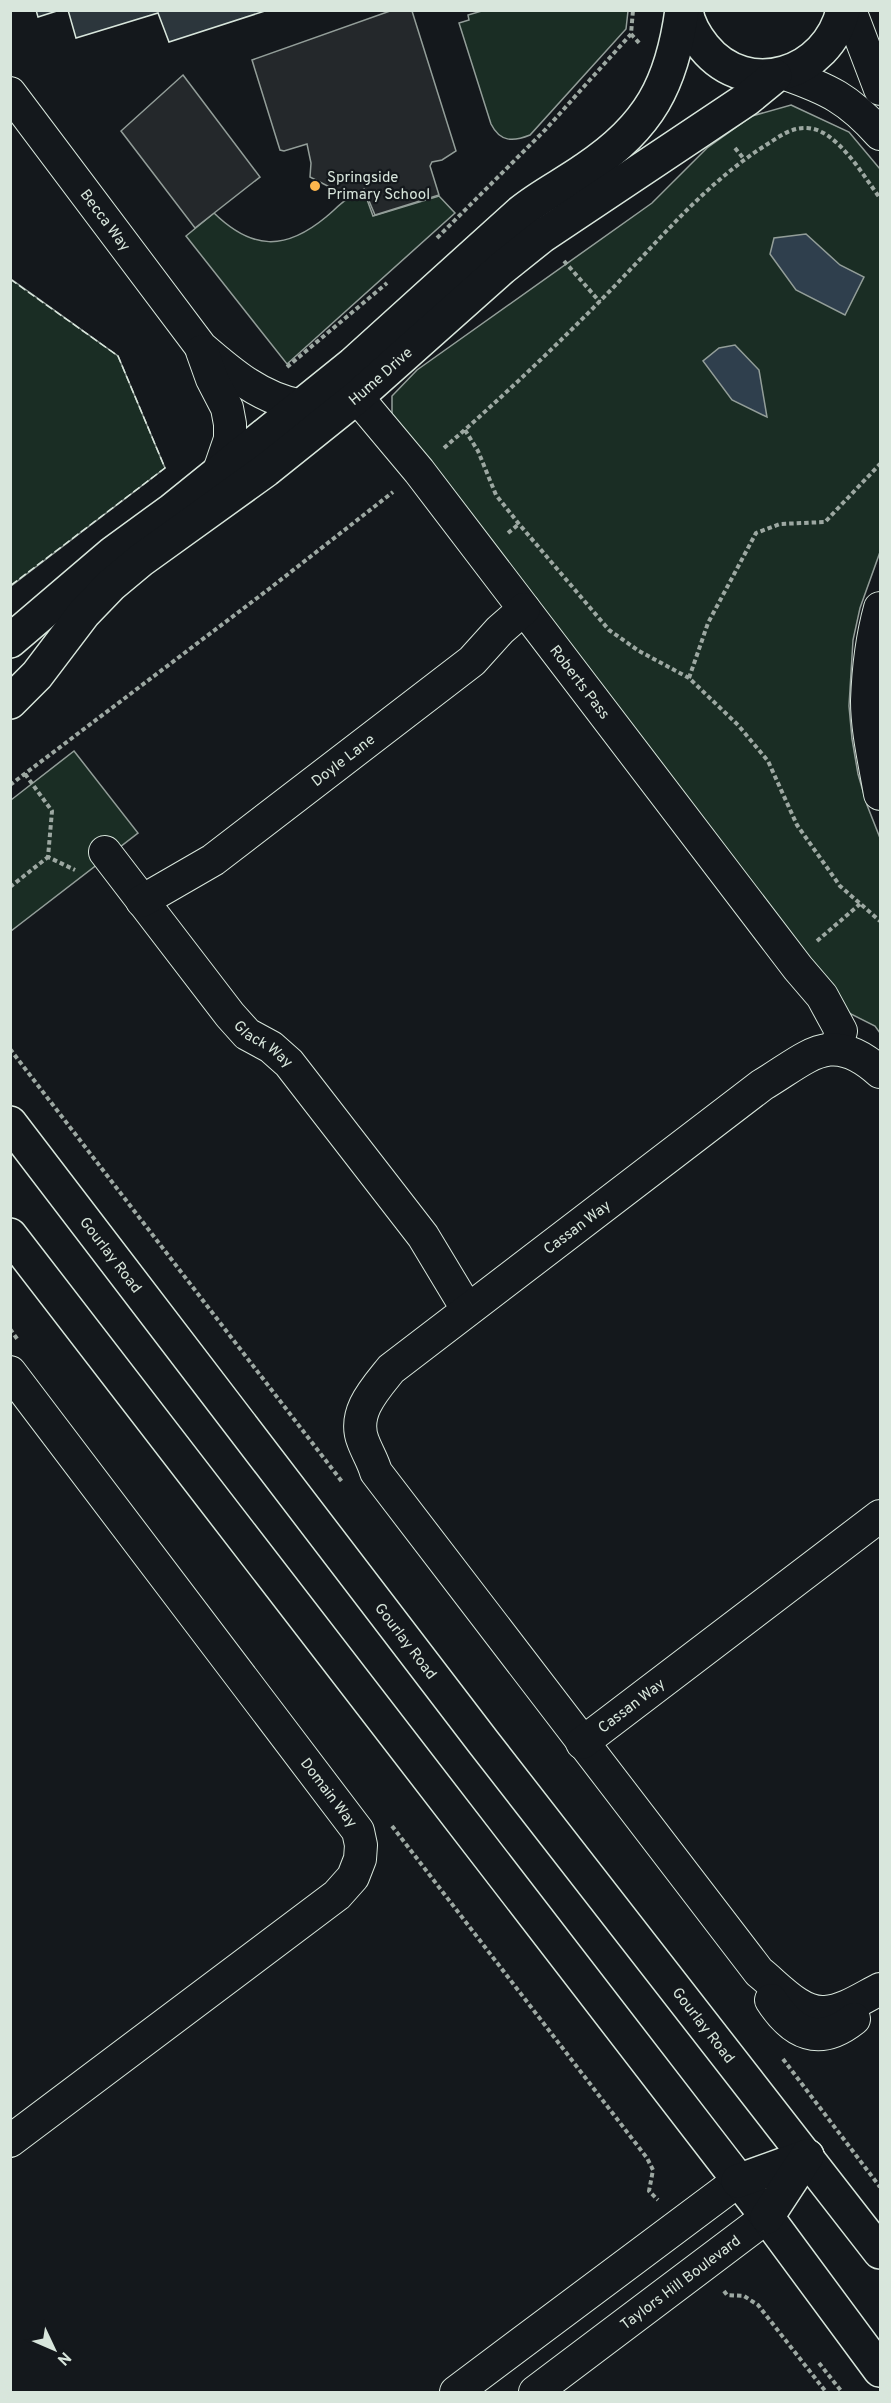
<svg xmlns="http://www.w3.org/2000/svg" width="891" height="2403" font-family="Overpass,sans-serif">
  <rect width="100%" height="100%" fill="#14181c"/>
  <path fill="#1a2d24" stroke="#939e99" stroke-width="1.5" d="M482,11V10L628,11L626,29L530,135C513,142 500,142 491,124L459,23L469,20L468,15Z
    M791,105L849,132L880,169V552L860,608L853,640L849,706L852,739L858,774L867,805L880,838V1033L875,1026L841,1009L816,966L392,414V396L417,370L652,203L707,148L752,116Z
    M364,191L373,216L439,196L455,213L287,364L186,236L214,213C252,250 285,251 326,217C338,207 348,195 364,191Z
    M11,279L118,356L165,468L11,586Z
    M74,751L138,833L11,931V800Z"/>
  <path fill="#24282b" stroke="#939e99" stroke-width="1.5" d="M390,11H412L456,151L442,160L432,162L430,166L439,195L375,215L364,189L349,197L310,177L311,163L307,144L284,151L280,150L252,60Z
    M183,75L260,177L195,228L121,131Z"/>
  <path fill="#2f3f4d" stroke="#939e99" stroke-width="1.5" d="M806,234L840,265L864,277L845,315L796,290L770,254L774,238Z
    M735,345L759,370L767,417L732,400L703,361L719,348Z"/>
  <path fill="#2c363c" stroke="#d8e6dc" stroke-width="1.5" d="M36,10H60L38,17Z
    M68,10H268L169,42L158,13L76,38Z"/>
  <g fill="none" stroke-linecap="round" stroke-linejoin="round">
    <defs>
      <g id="minor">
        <path d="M850,10L880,89"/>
        <path d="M785,74C828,89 849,99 880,134"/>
        <path id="s1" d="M10,93L201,347C231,373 261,399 302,406"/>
        <path d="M202,351L212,379L227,408L230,424V439L219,471"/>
        <path id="s2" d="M357,397L419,471L798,968L822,996L841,1031L836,1049"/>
        <path d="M880,608C872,637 868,671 867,701C867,731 875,764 880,794"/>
        <path id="s3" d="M105,852L230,1015L247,1034L271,1047L289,1063L423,1236L467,1309"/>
        <path id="s4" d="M142,901L213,860L472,661L500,630L524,609"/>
        <path d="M880,1072C831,1028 809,1057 762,1085L391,1369C375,1389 352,1413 363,1441C367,1452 373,1461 376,1472L759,1972C777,1986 800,2014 825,2012C844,2011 864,1997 880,1989"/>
        <path id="s5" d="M10,1372L358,1831L361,1845L360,1859L353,1877L337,1895L10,2141"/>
        <path id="s6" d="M582,1743L880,1516"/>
        <path d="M771,2000C793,2034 819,2047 854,2019"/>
        <path d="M456,2392L738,2181"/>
        <path id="s7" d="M535,2392L767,2217"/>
      </g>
      <g id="tertiary">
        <path d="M686,10C688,24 696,37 704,47C748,101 828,74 843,10"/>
        <path d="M10,641L113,553L172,510L353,364L521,212C542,195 565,184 586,169C649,127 672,84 682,10"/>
        <path id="s8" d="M10,702L37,675L84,613L111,585L141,560L266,470L357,397L502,268L542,236L747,99L775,76"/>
      </g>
      <g id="secondary">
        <path id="s9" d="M10,1123L484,1743L880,2252"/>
        <path d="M10,1235L767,2217L880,2370"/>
        <path d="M738,2181L807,2156"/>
        <path d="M767,2217L807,2156"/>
      </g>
    </defs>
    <use href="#minor" stroke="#d8e6dc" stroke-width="34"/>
    <use href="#tertiary" stroke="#d8e6dc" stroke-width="36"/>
    <use href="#secondary" stroke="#d8e6dc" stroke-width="36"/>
    <path stroke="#9da8a2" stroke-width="4" stroke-dasharray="4.5 3" stroke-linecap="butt" d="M631,34L641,45
      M735,148L744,159
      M437,238L546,129L631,34L633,10
      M564,261L600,302
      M287,367L387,283
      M465,430L478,451L496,495L519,524L609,630L639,651L689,678L738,725L768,761L797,825L840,886L880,921
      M444,448C498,401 550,352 600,301C654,247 701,186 766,145C779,137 791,127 807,128C837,129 864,177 880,198
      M508,533L519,524
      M689,678L708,623L756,533L780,524L825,522L880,464
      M25,774L52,811L48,857L75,870
      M10,785L269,589L393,492
      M10,887L48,857
      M817,941L860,904
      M10,1049L343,1483
      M10,1329L18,1340
      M392,1826L647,2158L653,2170L649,2191L658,2200
      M783,2059L880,2187
      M724,2291L727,2295L744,2296L758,2305L826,2392
      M819,2363L842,2392"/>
    <use href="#minor" stroke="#14181c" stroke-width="32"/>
    <use href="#tertiary" stroke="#14181c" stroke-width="33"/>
    <use href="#secondary" stroke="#14181c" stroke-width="33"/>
    <path stroke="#d8e6dc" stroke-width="1.5" stroke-dasharray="8 3" stroke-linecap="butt" d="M10,279L118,356L165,468L10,586"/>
  </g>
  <circle fill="#ffb74d" stroke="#14181c" stroke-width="2" cx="315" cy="186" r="6"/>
  <g text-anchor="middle" stroke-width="4.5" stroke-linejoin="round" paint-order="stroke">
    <g font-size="15" fill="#d8e6dc" stroke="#14181c" text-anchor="start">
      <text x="327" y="182">Springside<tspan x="327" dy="17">Primary School</tspan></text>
    </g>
    <g font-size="15" fill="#d8e6dc" stroke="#14181c">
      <text dy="5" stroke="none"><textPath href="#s1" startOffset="159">Becca Way</textPath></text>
      <text dy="5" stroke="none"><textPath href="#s8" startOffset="496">Hume Drive</textPath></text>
      <text dy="5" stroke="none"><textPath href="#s2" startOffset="362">Roberts Pass</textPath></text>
      <text dy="5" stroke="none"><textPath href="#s4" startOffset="246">Doyle Lane</textPath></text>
      <text dy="5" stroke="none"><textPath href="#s3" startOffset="250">Glack Way</textPath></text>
      <text transform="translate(577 1227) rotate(-37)" y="5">Cassan Way</text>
      <text dy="5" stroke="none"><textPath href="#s9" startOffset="166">Gourlay Road</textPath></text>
      <text dy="5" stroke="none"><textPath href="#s9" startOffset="652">Gourlay Road</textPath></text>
      <text dy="5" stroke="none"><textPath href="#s6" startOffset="62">Cassan Way</textPath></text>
      <text dy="5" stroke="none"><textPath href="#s5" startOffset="528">Domain Way</textPath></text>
      <text dy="5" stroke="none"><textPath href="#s9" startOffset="1138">Gourlay Road</textPath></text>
      <text dy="5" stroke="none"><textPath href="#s7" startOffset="182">Taylors Hill Boulevard</textPath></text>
    </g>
  </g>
  <rect width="891" height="2403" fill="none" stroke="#d8e6dc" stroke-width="24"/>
  <g transform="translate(54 2349) rotate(134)" stroke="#14181c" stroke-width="4.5" paint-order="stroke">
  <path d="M0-4.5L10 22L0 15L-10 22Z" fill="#d8e6dc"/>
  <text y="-9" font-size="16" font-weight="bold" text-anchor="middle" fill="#d8e6dc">N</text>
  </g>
</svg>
